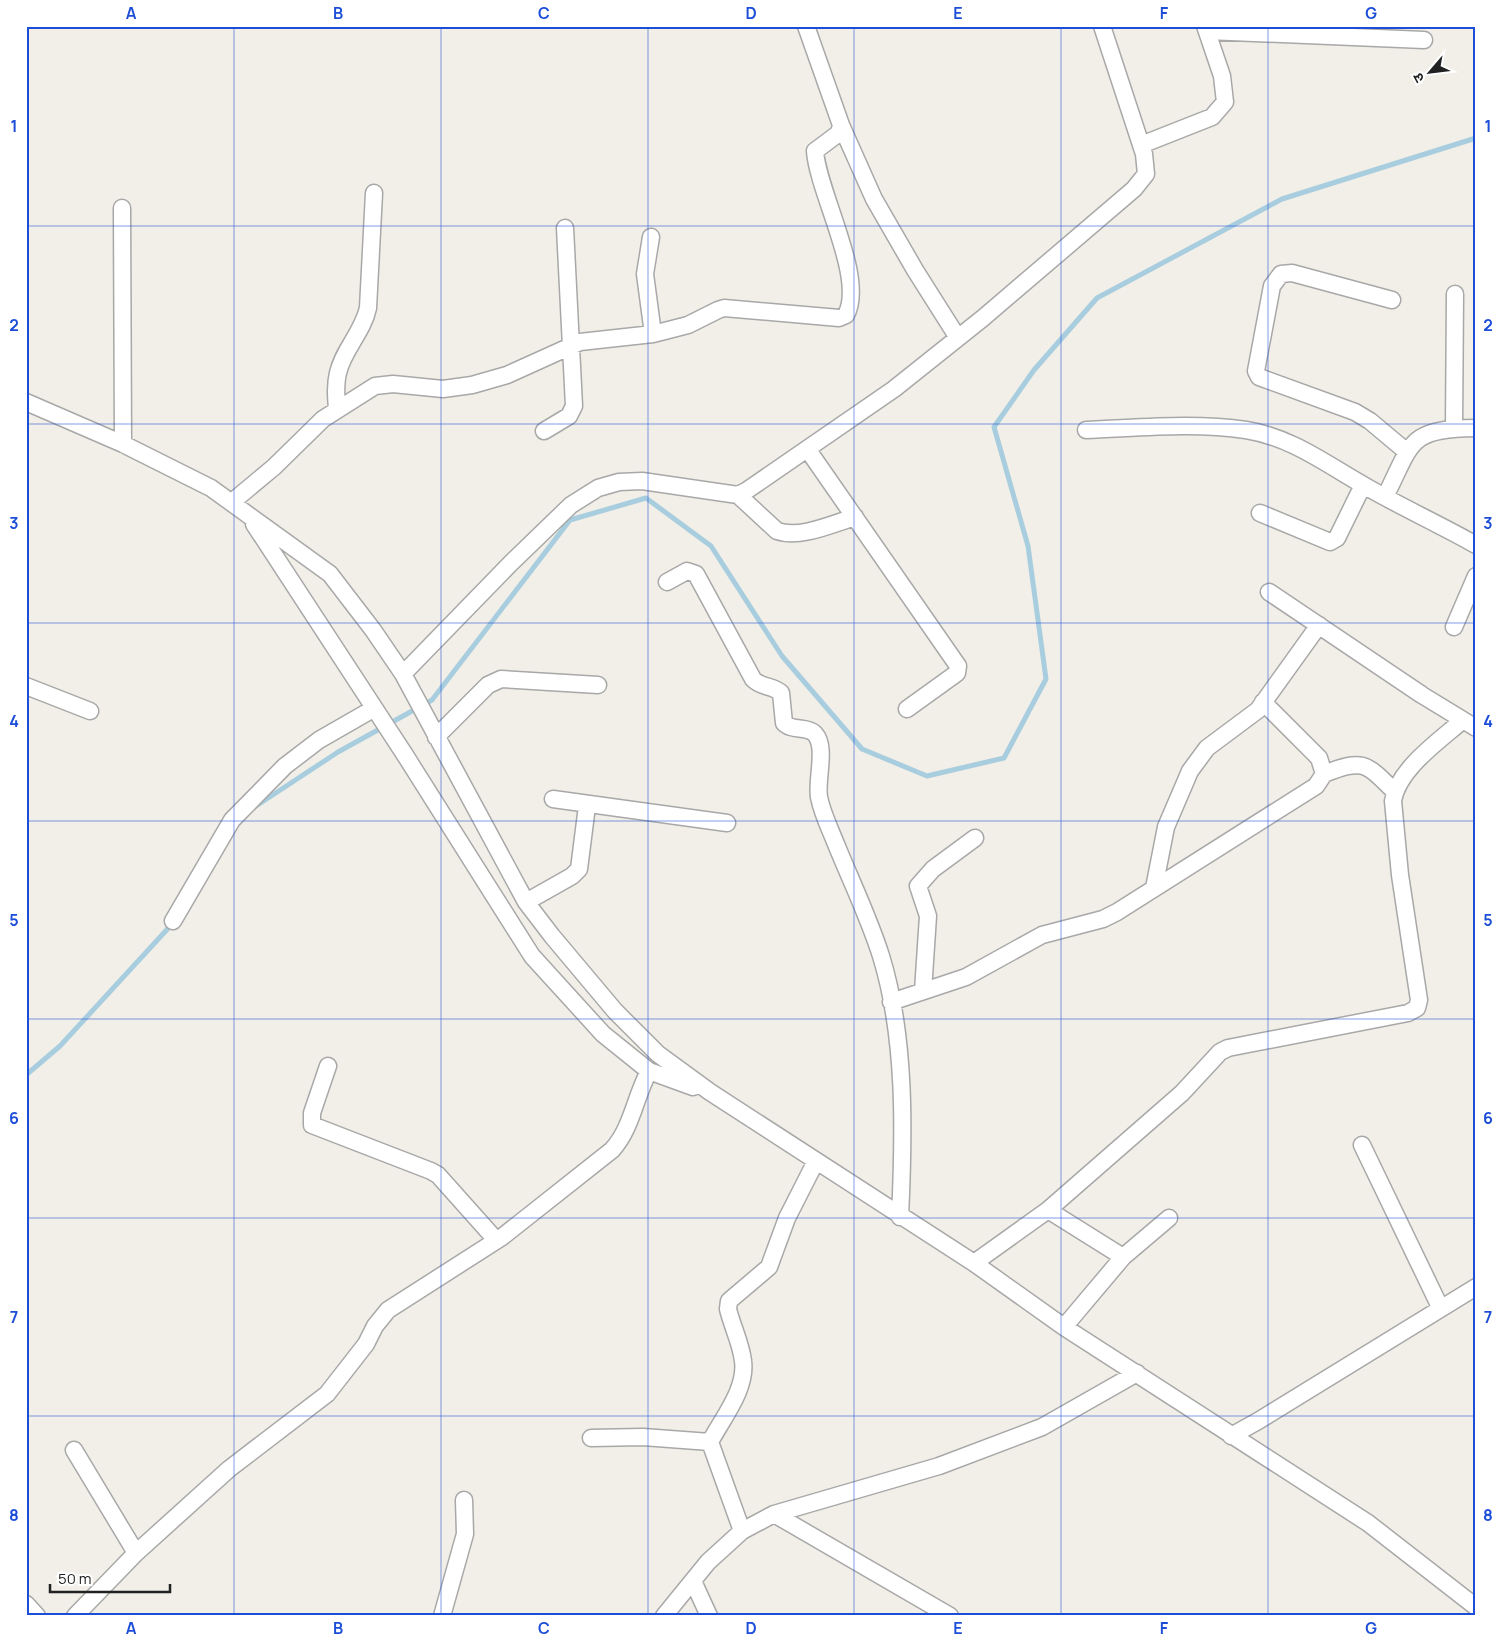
<svg xmlns="http://www.w3.org/2000/svg" width="1502" height="1642" font-family="Manrope,'Noto Sans Devanagari',sans-serif">
  <rect width="100%" height="100%" fill="#f1efe7"/>
  <g fill="none" stroke-linecap="round" stroke-linejoin="round">
    <path stroke="#a8cddf" stroke-width="5" d="M256,806L338,752L432,700L570,520L646,498L711,546L782,656L862,749L927,776L1004,758L1046,679L1028,546L994,427L1034,370L1097,298L1282,199L1476,138
      M26,1075L60,1046L173,923"/>
    <defs>
      <path id="minor" d="M1207,31L1424,40
        M841,125L874,199L915,270L958,338
        M1141,145L1212,117L1225,102L1222,76L1205,26
        M122,208L123,444
        M651,237L645,274L653,334
        M1392,300L1292,273L1281,274L1272,286L1256,371L1259,377L1355,412L1370,421L1407,452
        M26,402L123,444L211,488L330,574L373,630L403,674L526,902L552,936L615,1011L658,1054L710,1092L974,1263L1064,1327L1368,1523L1476,1607
        M337,409C336,397 335,385 338,373C343,350 363,332 368,308L374,193
        M1454,428L1455,294
        M1086,430C1139,428 1193,422 1246,430C1291,437 1326,464 1365,486C1401,507 1439,524 1476,545
        M544,431L569,416L574,406L565,228
        M808,450L958,666L957,673L907,709
        M738,495L777,531C800,539 832,524 855,517
        M1385,497C1413,441 1408,429 1476,428
        M232,502L274,467L323,419L375,386L393,384L443,389L472,385L507,375L580,342L653,334L688,325L718,310L724,308L839,318L846,315C866,278 818,193 815,151L839,133L841,125L806,26
        M1260,513L1330,542L1337,538L1363,485
        M254,524L405,755L532,956L603,1034L649,1071L693,1087
        M667,582L687,571L696,574L753,679C761,688 773,685 781,693L784,723C791,731 808,726 815,734C827,747 816,780 819,797C822,813 830,829 836,844C851,881 869,918 881,956C906,1037 904,1133 900,1217
        M1269,592L1422,695L1476,728
        M1454,627L1476,576
        M403,674L510,564L571,505L598,488L619,482L642,481L738,495L746,491L894,389L983,318L1134,189L1146,174L1144,154L1102,26
        M26,686L90,711
        M436,737L488,685L501,679L598,685
        M1324,774C1363,759 1365,762 1394,791
        M553,799L727,823
        M1154,888L1166,827L1190,771L1207,748L1258,710L1319,625
        M526,902L572,876L579,869L587,806
        M173,921L232,820L285,766L319,740L373,709
        M923,991L928,916L918,886L933,869L975,838
        M891,1002L966,977L1042,935L1103,919L1117,912L1316,786L1324,774L1319,758L1263,702
        M328,1066L312,1113V1125L431,1171L438,1175L496,1240
        M1362,1145L1440,1307
        M1048,1210L1123,1257
        M974,1263L1048,1210L1182,1093L1220,1052L1228,1048L1408,1013L1417,1008L1419,1000L1400,875L1393,801C1398,769 1439,741 1463,720
        M1064,1327L1123,1257L1169,1218
        M1231,1436L1258,1421L1476,1287
        M591,1438L643,1437L710,1442L742,1531
        M710,1442C722,1419 747,1389 743,1361C741,1343 732,1326 728,1309L729,1301L769,1267L787,1218L816,1161
        M74,1450L136,1553
        M774,1514L950,1616
        M693,1581L709,1616
        M26,1604L37,1616
        M75,1616L136,1553L229,1469L327,1394L366,1344L375,1326L388,1310L502,1237L612,1150C632,1128 635,1097 649,1071
        M442,1616L465,1534L464,1500
        M664,1616L708,1562L742,1531L774,1514L939,1466L1042,1427L1137,1373"/>
    </defs>
    <use href="#minor" stroke="#a8a8a8" stroke-width="19"/>
    <use href="#minor" stroke="#fff" stroke-width="16"/>
  </g>
  <path fill="none" stroke="#1d4ed8" stroke-width="1" stroke-opacity="0.55" d="M234,26V1616M441,26V1616M648,26V1616M854,26V1616M1061,26V1616M1268,26V1616M26,226H1476M26,424H1476M26,623H1476M26,821H1476M26,1019H1476M26,1218H1476M26,1416H1476"/>
  <rect width="1502" height="1642" fill="none" stroke="#ffffff" stroke-width="55"/>
  <g transform="translate(1430 72) rotate(242)" stroke="#ffffff" stroke-width="4" paint-order="stroke">
  <path d="M0-4L9 19L0 12L-9 19Z" fill="#212121"/>
  <text y="-8" font-size="14" font-weight="bold" text-anchor="middle" fill="#212121">उ</text>
  </g>
  <path d="M50 1584v8h120v-8" fill="none" stroke="#212121" stroke-width="2.5"/>
  <text x="58" y="1584" font-size="15" fill="#212121" stroke="#ffffff" stroke-width="4" paint-order="stroke">50 m</text>
  <rect x="28" y="28" width="1446" height="1586" fill="none" stroke="#1d4ed8" stroke-width="2"/>
  <g font-size="16" text-anchor="middle" font-weight="bold" fill="#1d4ed8">
    <text x="131" y="19">A</text>
    <text x="338" y="19">B</text>
    <text x="544" y="19">C</text>
    <text x="751" y="19">D</text>
    <text x="958" y="19">E</text>
    <text x="1164" y="19">F</text>
    <text x="1371" y="19">G</text>
    <text x="14" y="132">1</text>
    <text x="1488" y="132">1</text>
    <text x="14" y="331">2</text>
    <text x="1488" y="331">2</text>
    <text x="14" y="529">3</text>
    <text x="1488" y="529">3</text>
    <text x="14" y="727">4</text>
    <text x="1488" y="727">4</text>
    <text x="14" y="926">5</text>
    <text x="1488" y="926">5</text>
    <text x="14" y="1124">6</text>
    <text x="1488" y="1124">6</text>
    <text x="14" y="1323">7</text>
    <text x="1488" y="1323">7</text>
    <text x="14" y="1521">8</text>
    <text x="1488" y="1521">8</text>
    <text x="131" y="1634">A</text>
    <text x="338" y="1634">B</text>
    <text x="544" y="1634">C</text>
    <text x="751" y="1634">D</text>
    <text x="958" y="1634">E</text>
    <text x="1164" y="1634">F</text>
    <text x="1371" y="1634">G</text>
  </g>
</svg>
